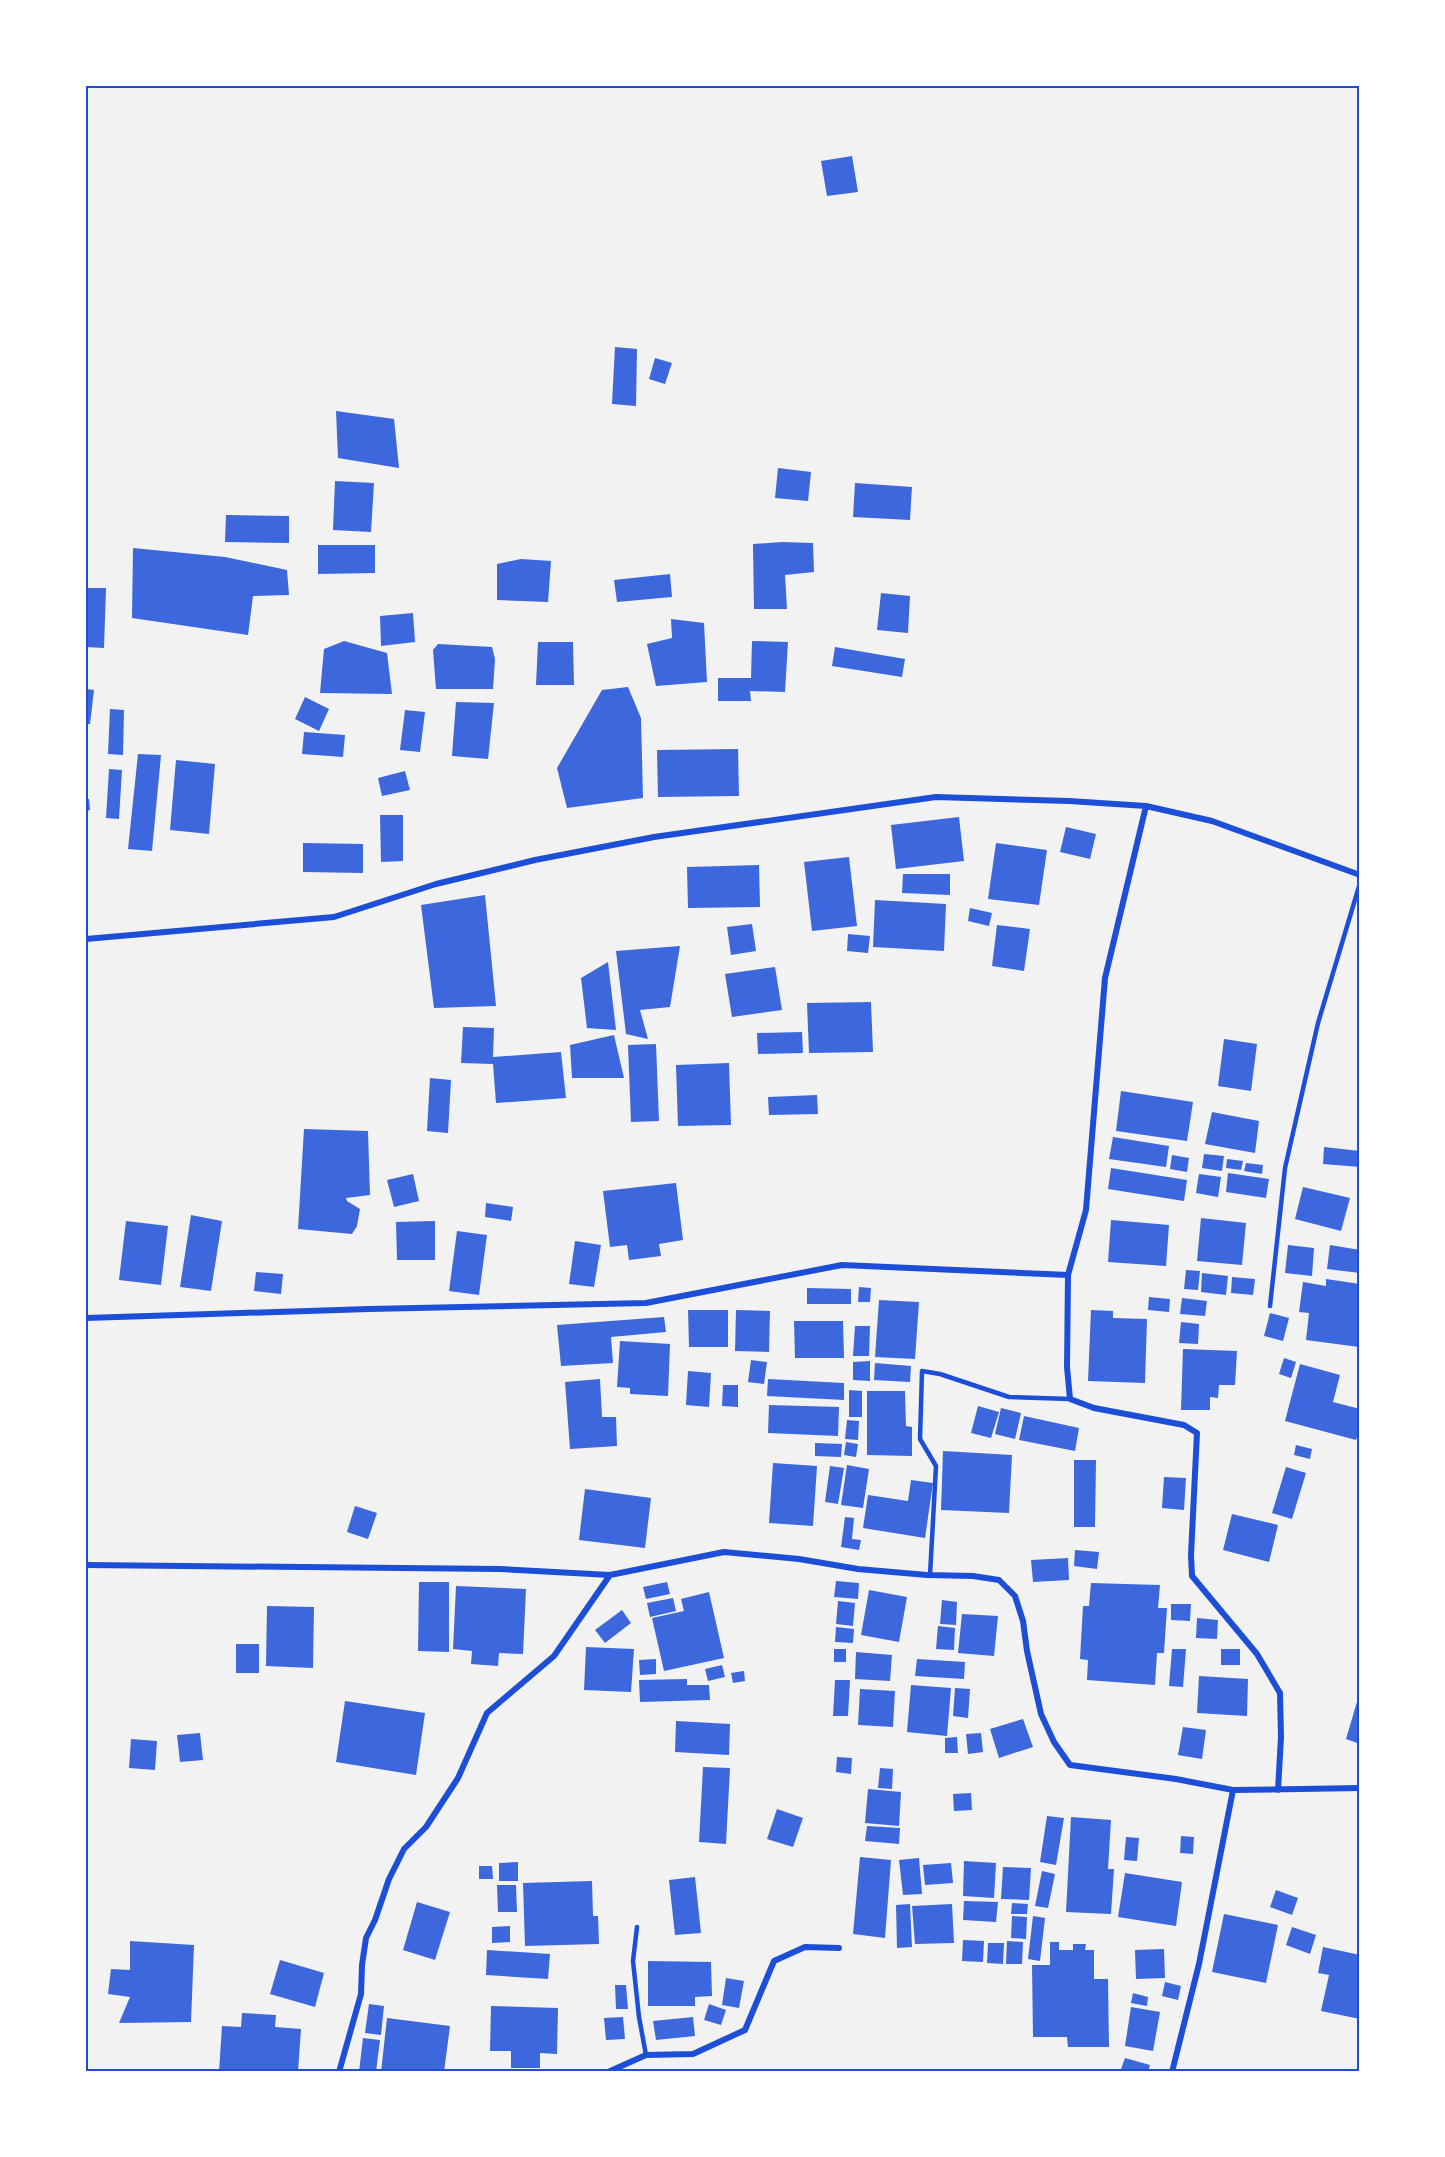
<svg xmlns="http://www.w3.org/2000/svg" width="1445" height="2157" font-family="'Work Sans',sans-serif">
  <rect width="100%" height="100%" fill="#f2f2f2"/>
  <path fill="#3d67dc" d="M852,156L858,192L827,196L821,161Z
    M615,347L637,349L636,406L612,404Z
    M655,358L672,363L665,384L649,379Z
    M336,411L394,419L399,468L338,458Z
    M778,468L811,472L808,501L775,498Z
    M335,481L374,483L371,532L333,530Z
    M855,483L912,487L910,520L853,517Z
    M226,515L289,516V543L225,542Z
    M782,542L813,543L814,572L785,575L787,609H754L753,544Z
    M318,545H375V573L318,574Z
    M133,548L225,557L287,570L289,595L253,596L248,635L132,618Z
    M521,559L551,561L548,602L497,600V564Z
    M670,574L672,597L617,602L614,580Z
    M86,588H106L104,648L86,647Z
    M881,593L910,596L908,633L877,630Z
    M413,613L415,642L381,646L380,616Z
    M671,619L704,623L707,682L656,686L647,644L672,638Z
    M344,641L387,653L392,694L320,693L324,649Z
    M752,641L788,642L785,692L750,691L751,701H718V678H751Z
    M538,642H573L574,685H536Z
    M438,644L492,647L495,659L493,689H436L433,650Z
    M835,647L905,659L902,677L832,666Z
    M628,687L641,718L643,798L567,808L557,768L602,690Z
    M86,689L94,690L90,724H86Z
    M305,697L329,709L319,731L295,719Z
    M456,702L494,703L488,759L452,756Z
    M110,709L124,710L123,755L108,754Z
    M405,710L425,712L420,752L400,750Z
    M304,732L345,735L343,757L302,754Z
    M738,749L739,796L658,797L657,750Z
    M138,754L161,755L152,851L128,849Z
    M176,760L215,764L209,834L170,830Z
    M109,769L122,770L119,819L106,818Z
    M405,771L410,790L382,796L378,778Z
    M86,799H89L90,810L86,811Z
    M380,815H403V861L381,862Z
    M959,817L964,861L896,869L891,825Z
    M1066,827L1096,834L1090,859L1060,852Z
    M303,843L363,844V873L303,872Z
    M996,843L1047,850L1039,905L988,899Z
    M849,857L857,926L812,931L804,862Z
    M759,865L760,907L688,908L687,867Z
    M903,874H950V895L902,893Z
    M485,895L496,1006L434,1008L421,905Z
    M875,900L946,904L944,951L873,947Z
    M970,908L992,913L989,926L968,921Z
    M752,924L756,951L731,955L727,927Z
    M997,925L1030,929L1024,971L992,966Z
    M848,934L870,936L868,953L847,951Z
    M680,946L670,1007L640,1010L648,1039L626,1034L616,951Z
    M608,962L616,1030L587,1028L581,978Z
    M775,967L782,1010L732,1017L725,974Z
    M871,1002L873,1052L809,1053L807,1003Z
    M463,1027L494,1028L493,1057L561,1052L566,1098L496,1103L493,1064L461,1063Z
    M802,1032L803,1053L758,1054L757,1033Z
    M614,1035L624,1078H572L570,1045Z
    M1224,1039L1257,1044L1251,1091L1218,1086Z
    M656,1044L659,1121L631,1122L628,1045Z
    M729,1063L731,1125L678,1126L676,1065Z
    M430,1078L451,1080L448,1133L427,1131Z
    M1121,1091L1193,1102L1187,1141L1116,1131Z
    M817,1095L818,1114L769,1115L768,1097Z
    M1212,1112L1259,1121L1255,1153L1205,1144Z
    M304,1129L368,1131L370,1195L346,1198L347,1201L360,1209L357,1226L352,1234L298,1229Z
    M1113,1137L1169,1146L1166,1167L1109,1159Z
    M1324,1147L1360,1151V1167L1323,1164Z
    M1204,1154L1224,1156L1222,1171L1202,1168Z
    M1172,1155L1189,1158L1187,1172L1170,1169Z
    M1227,1159L1243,1161L1241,1170L1226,1168Z
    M1246,1163L1263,1165L1262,1174L1244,1171Z
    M1111,1168L1187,1180L1184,1201L1108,1189Z
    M1228,1173L1269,1179L1266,1198L1226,1192Z
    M413,1174L419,1201L394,1207L387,1180Z
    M1199,1174L1221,1177L1218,1197L1196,1193Z
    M676,1183L683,1240L659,1244L661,1256L629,1260L627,1245L610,1247L603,1191Z
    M1303,1187L1350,1198L1341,1231L1295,1219Z
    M486,1203L513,1207L511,1221L485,1217Z
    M191,1215L222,1221L211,1291L180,1287Z
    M1201,1218L1246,1223L1242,1265L1197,1261Z
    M1111,1220L1169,1225L1166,1266L1108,1262Z
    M126,1221L168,1226L161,1285L119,1280Z
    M435,1221V1260H397L396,1222Z
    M457,1231L487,1235L479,1295L449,1291Z
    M575,1241L601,1245L594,1287L569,1284Z
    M1288,1245L1314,1248L1312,1276L1285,1273Z
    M1330,1245L1360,1250V1273L1327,1269Z
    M1186,1270L1200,1271L1198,1290L1184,1289Z
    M256,1272L283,1274L281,1294L254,1291Z
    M1202,1273L1228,1276L1226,1295L1201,1292Z
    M1232,1277L1255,1279L1253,1295L1231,1293Z
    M1326,1279L1360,1284L1359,1347L1306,1340L1309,1313L1299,1312L1303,1282L1326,1286Z
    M859,1287L871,1288L870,1302H858Z
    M807,1288L851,1289V1304H807Z
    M1149,1297L1170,1299L1169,1312L1148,1310Z
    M1182,1298L1207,1301L1205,1316L1180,1314Z
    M879,1300L919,1302L915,1359L875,1357Z
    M688,1310H728V1347H689Z
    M736,1310L770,1311L769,1352L735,1351Z
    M1091,1310L1113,1311V1318L1147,1319L1145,1383L1088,1381Z
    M1270,1313L1289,1318L1283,1341L1264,1336Z
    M664,1317L666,1332L611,1337L613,1363L561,1366L557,1325Z
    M794,1321H843L844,1358H795Z
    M1181,1322L1199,1324L1198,1344L1179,1343Z
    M855,1326H870L869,1356H853Z
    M620,1341L670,1344L668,1396L630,1394V1388L617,1387Z
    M1183,1349L1237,1351L1235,1385H1219L1218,1398L1210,1397V1410H1181Z
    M1284,1358L1296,1362L1291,1378L1279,1374Z
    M751,1360L767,1362L764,1384L748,1382Z
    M870,1361V1381L853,1380V1362Z
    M875,1363L911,1366L910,1382L874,1380Z
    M1300,1364L1340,1375L1333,1402L1360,1409V1427L1356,1440L1285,1421Z
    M688,1371L711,1373L709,1407L686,1405Z
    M600,1379L602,1417H616L617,1446L570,1449L565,1382Z
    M768,1379L844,1383V1400L767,1396Z
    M723,1385H738V1407L722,1406Z
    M849,1390L862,1391V1417H849Z
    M867,1391H905L906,1426L912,1427V1456L867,1455Z
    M769,1405L839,1407L838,1436L768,1433Z
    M978,1406L999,1412L991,1438L971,1433Z
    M1001,1408L1021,1413L1015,1439L995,1434Z
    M1024,1416L1079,1428L1075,1451L1019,1440Z
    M847,1420L859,1421L858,1440L845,1439Z
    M846,1442L858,1444L856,1457L844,1455Z
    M815,1443L842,1444L841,1457L815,1456Z
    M1296,1445L1312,1449L1310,1459L1294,1455Z
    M943,1451L1012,1455L1009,1513L941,1510Z
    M1074,1460H1096L1095,1527H1074Z
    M773,1463L817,1466L813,1526L769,1523Z
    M847,1465L869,1469L863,1508L841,1505Z
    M830,1466L844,1468L838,1504L825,1502Z
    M1286,1467L1306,1473L1292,1519L1272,1513Z
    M1164,1477L1186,1478L1184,1510L1162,1508Z
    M911,1480L933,1483L925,1538L863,1528L868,1495L908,1501Z
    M585,1489L651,1498L645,1548L579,1540Z
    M355,1506L377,1513L368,1539L347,1532Z
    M1232,1514L1278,1525L1269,1562L1223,1550Z
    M845,1517L854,1518L852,1539L861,1540L859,1550L841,1547Z
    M1075,1550L1099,1552L1097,1569L1074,1566Z
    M1068,1558L1069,1580L1033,1582L1031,1560Z
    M836,1581L859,1583L858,1599L834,1597Z
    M419,1582H449V1652L418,1651Z
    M667,1582L670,1594L646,1599L643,1587Z
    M1091,1583L1160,1585L1158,1608H1167L1164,1653H1157L1155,1685L1087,1680L1088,1660L1080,1659L1083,1606H1089Z
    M456,1586L526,1589L523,1654L499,1653L498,1666L471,1664L472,1651L453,1649Z
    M869,1590L907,1597L899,1642L861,1635Z
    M709,1592L724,1658L664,1671L652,1618L684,1611L681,1599Z
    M673,1598L676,1611L650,1617L647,1603Z
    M942,1600L957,1602L956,1625L940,1624Z
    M838,1601L855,1603L853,1626L836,1624Z
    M1171,1604H1191L1190,1621L1171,1620Z
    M267,1606L314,1607L313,1668L266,1666Z
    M622,1610L631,1623L605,1643L595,1630Z
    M962,1614L998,1616L994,1656L958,1653Z
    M1197,1618L1218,1620L1217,1639L1196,1638Z
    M938,1626L955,1628L954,1650L936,1649Z
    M836,1627L854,1629L853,1643L835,1642Z
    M236,1644H259V1673H236Z
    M586,1647L634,1649L631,1692L584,1690Z
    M834,1649H846V1662H834Z
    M1172,1649H1186L1183,1687L1169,1686Z
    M1221,1649H1240V1665H1221Z
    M856,1652L892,1655L890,1681L855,1679Z
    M656,1659V1674L640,1675L639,1660Z
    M917,1659L965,1662L964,1679L915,1676Z
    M722,1665L725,1677L708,1681L705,1669Z
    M744,1671L745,1681L733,1683L731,1673Z
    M1199,1676L1248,1679L1247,1716L1197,1713Z
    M687,1679V1685H709L710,1700L640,1702L639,1680Z
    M835,1680H850L848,1716H833Z
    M911,1685L951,1688L947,1736L907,1732Z
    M955,1688L970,1689L968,1718L953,1716Z
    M860,1689L895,1691L893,1727L858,1725Z
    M1359,1695H1360V1744L1346,1739Z
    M345,1701L425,1713L416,1775L336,1762Z
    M1023,1719L1033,1747L999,1758L990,1729Z
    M676,1721L730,1724L729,1755L675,1752Z
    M1183,1727L1206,1730L1202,1759L1178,1755Z
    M200,1733L203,1760L180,1762L177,1735Z
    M981,1733L983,1752L968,1754L966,1734Z
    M957,1737L958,1753H945V1738Z
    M131,1739L157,1741L155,1770L129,1768Z
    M837,1757L852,1758L851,1774L836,1772Z
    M703,1767L730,1768L726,1844L699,1842Z
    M880,1768L893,1769L892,1789L878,1788Z
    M868,1789L901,1792L899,1826L865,1823Z
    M971,1793L972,1810L954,1811L953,1794Z
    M777,1809L803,1818L793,1847L767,1839Z
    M1047,1816L1064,1818L1056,1865L1040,1862Z
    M1071,1817L1111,1820L1108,1869H1114L1111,1914L1066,1912Z
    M867,1826L900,1828L899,1844L865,1841Z
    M1181,1836L1194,1837L1193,1854L1180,1853Z
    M1126,1837L1139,1838L1137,1861L1124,1860Z
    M860,1857L891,1860L885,1938L853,1934Z
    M919,1858L922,1894L903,1895L899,1860Z
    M964,1861L996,1863L994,1898L963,1896Z
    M518,1862V1881H499V1863Z
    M951,1863L953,1883L925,1885L923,1865Z
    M479,1866H492L493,1879H479Z
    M1003,1867L1031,1868L1029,1900L1001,1899Z
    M1042,1871L1055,1874L1048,1908L1035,1906Z
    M1125,1873L1182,1882L1176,1926L1118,1917Z
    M695,1877L701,1933L675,1935L669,1880Z
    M592,1881L593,1916H598L599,1944L525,1946L523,1883Z
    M497,1885H516L517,1912H498Z
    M1276,1890L1298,1898L1292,1915L1270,1907Z
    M964,1901L998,1902L996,1922L963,1920Z
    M417,1902L450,1912L435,1960L403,1950Z
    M1012,1903L1028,1904L1027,1914H1011Z
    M910,1904L912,1947L897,1948L896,1905Z
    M952,1904L954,1943L915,1944L912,1906Z
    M1224,1914L1278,1925L1266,1983L1212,1972Z
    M1012,1916L1027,1917L1026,1939L1011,1938Z
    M1033,1916L1045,1918L1040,1961L1028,1959Z
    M510,1926V1942L492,1943V1927Z
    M1292,1927L1316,1935L1310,1954L1286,1945Z
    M963,1940L984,1941L983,1962L962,1961Z
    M130,1941L194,1945L191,2022L119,2023L130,1997L108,1994L111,1969L130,1970Z
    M1007,1941L1023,1942L1022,1964H1006Z
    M1050,1942H1059V1950H1073V1944H1086L1085,1950H1094V1979H1108L1109,2047H1068L1067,2037H1033L1032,1965H1050Z
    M988,1943H1004L1003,1964L987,1963Z
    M1323,1947L1360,1955V2019L1321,2011L1329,1975L1318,1973Z
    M1164,1949L1165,1978L1136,1979L1135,1950Z
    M487,1950L550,1954L548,1979L486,1975Z
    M280,1960L324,1973L315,2007L270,1994Z
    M648,1961L711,1962L712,1996L695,1997V2006H648Z
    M726,1978L744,1981L739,2008L722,2005Z
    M1165,1982L1181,1986L1178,2000L1162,1996Z
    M615,1985H626L628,2009H616Z
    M1133,1993L1148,1997L1147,2006L1131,2003Z
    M369,2004L384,2006L381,2035L365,2033Z
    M709,2004L726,2010L721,2025L704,2020Z
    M491,2006L558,2008L557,2054L540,2053V2068H511V2051H490Z
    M1131,2007L1160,2012L1153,2051L1125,2046Z
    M242,2013L276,2015L275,2027L301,2029L298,2072H219L222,2026L241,2027Z
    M623,2017L625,2039L606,2040L604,2018Z
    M693,2017L695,2036L656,2040L653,2021Z
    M387,2018L450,2026L444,2072H381Z
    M363,2038L380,2040L376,2072H359Z
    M1125,2058L1150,2065L1148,2072H1120Z"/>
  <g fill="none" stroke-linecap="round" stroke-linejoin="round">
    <path stroke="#1d4ed8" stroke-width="4.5" d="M1270,1306L1285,1168L1318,1023L1360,883
      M930,1575L936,1466L920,1439L922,1371L940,1374L1009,1397L1070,1399
      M637,1927L633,1961L639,2017L646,2055"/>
    <path stroke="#1d4ed8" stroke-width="6" d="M1146,806L1105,978L1086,1210L1068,1275L1067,1367L1070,1399L1094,1408L1184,1425L1197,1433L1191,1555L1192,1576L1257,1654L1280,1693L1281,1737L1278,1790
      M86,939L334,917L436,884L535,860L654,837L936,797L1069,801L1146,806L1212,821L1360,875
      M86,1318L369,1309L646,1303L842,1265L1068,1275
      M86,1565L500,1569L610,1575L724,1552L799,1559L858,1569L927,1575L973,1576L999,1580L1015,1596L1023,1621L1027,1651L1041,1714L1054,1742L1070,1765L1176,1779L1233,1790L1360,1788
      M339,2072L361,1994L362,1965L366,1938L375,1920L389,1879L404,1849L426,1827L458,1778L487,1713L554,1656L610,1575
      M608,2072L646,2055L693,2054L745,2030L774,1961L805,1947L839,1948
      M1172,2072L1199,1964L1233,1790"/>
  </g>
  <rect width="1445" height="2157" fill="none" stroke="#ffffff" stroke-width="174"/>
  <rect x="87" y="87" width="1271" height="1983" fill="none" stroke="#1d4ed8" stroke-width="2"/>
</svg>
